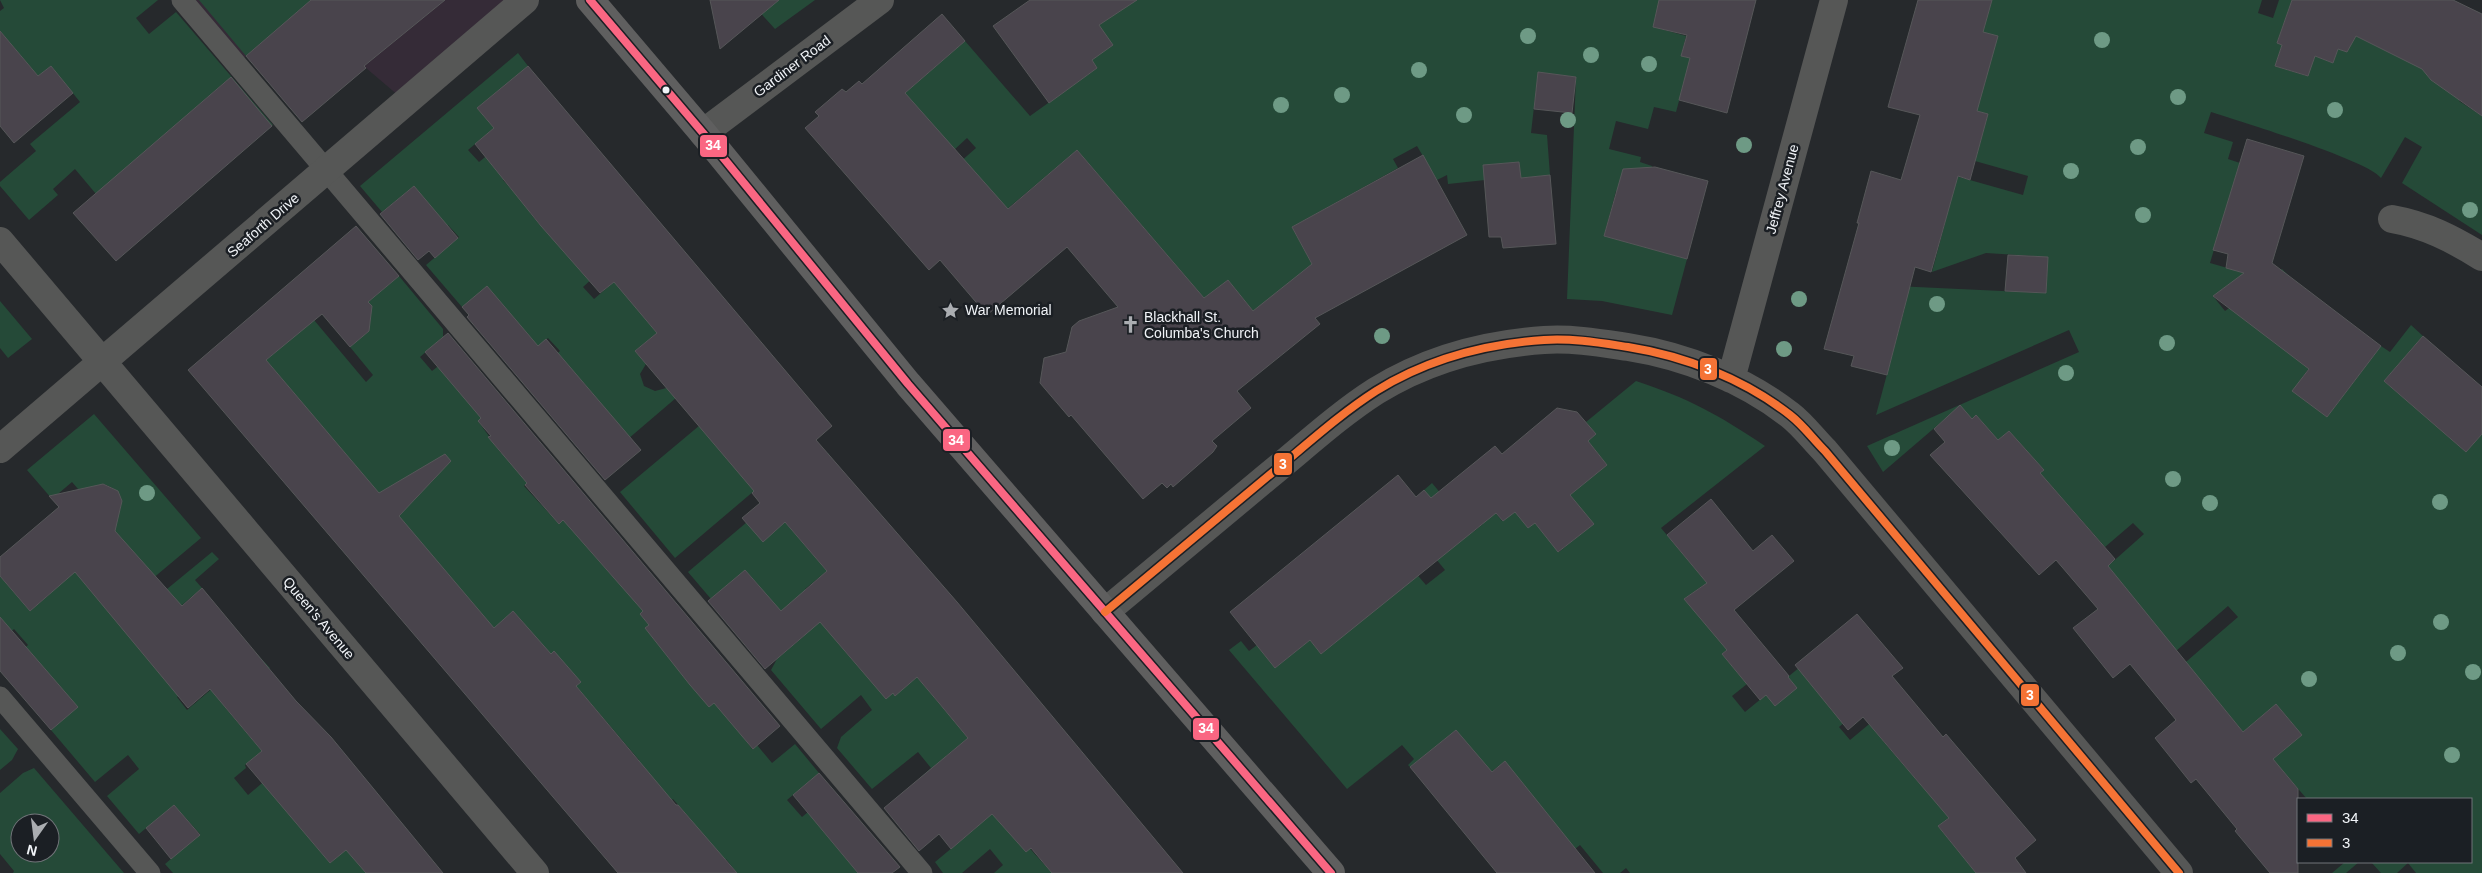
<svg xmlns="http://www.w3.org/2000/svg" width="2482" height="873" font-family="Arial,sans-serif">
  <rect width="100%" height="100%" fill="#26292c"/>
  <path fill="#352b37" d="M182,0H519L406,102L366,68L310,2L237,64Z"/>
  <path fill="#254a38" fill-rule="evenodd" d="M0,0H158L136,18L149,34L176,12L273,125L268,129L226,81L96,194L75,169L53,189L58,195L29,220L0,186V182L36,151L30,144L80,102L51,66L38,76L0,31V11L4,8Z
    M199,0H375L309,2L246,56Z
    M765,0H815L775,29L756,8Z
    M1125,0H1701L1654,27L1686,36L1681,56L1695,59L1685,79L1676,112L1654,107L1648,129L1616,121L1609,149L1641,157L1640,162L1652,166L1643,198L1616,191L1604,236L1687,259L1672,315L1602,301L1567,299L1576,77L1538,72L1531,133L1547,135L1550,175L1521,178L1519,162L1484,165L1485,180L1448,184L1447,175L1437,180L1417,146L1393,159L1398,168L1292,227L1335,307L1253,311L1228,280L1204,298L1077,150L1007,209L943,177L976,148L967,138L954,150L905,93L965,41L1030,116L1097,68L1092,60L1099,25L1128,4Z
    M1992,0H2262L2258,13L2273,18L2279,0H2292L2277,43L2282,45L2275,66L2307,76L2315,56L2333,63L2338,49L2356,36L2406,61L2415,41C2420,53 2423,79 2437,83L2476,73L2459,101L2482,116V235L2402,183L2422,147L2405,137L2381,178C2367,160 2239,121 2211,112L2204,133L2233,142L2228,159L2240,163L2210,263L2238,271L2266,258L2213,296L2225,311L2282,269L2292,279L2309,368L2293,391L2327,417L2381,346L2390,352L2411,325L2423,336L2384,381L2466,452L2482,434V873H2416L2408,863L2397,873H2381L2371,862H2471V799H2307L2280,768L2242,784L2302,735L2276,704L2243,732L2199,678L2171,701L2158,686L2238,617L2228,606L2176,651L2082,589L2144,534L2133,523L2105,547L2048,482L2021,505L2017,501L1991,523L1988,519L2044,470L2009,431L1998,440L1976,415L1972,419L1960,406L1883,472L1867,446L2079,352L2069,330L1876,415L1905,307L1874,285L2046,293L2048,257L1986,253L1932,272L1945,223V173L2023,195L2028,176L1975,161L1988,114L1961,107Z
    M518,53L528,66L477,108L494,128L468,150L479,162L505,141L523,163L503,180L513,191L550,195L530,213L541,226L604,268L583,287L594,299L615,281L657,333L635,351L646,364L640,374L644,386L655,391L697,380L628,439L584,383L525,381L560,351L548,338L522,360L502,305L462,307L426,265L459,237L448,225L424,246L429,204L414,186L382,212L360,186Z
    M399,276L443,329V337L420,357L432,371L456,352L503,399L478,421L501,453L554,460L524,486L559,524L587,499L583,542L612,576L666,592L640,614L649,625L767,711L741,734L752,749L757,745L772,763L795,744L819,773L787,800L802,817L808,812L858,873H737L726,859L714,869L692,821L673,799L662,808L630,769L639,760L576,686L581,682L531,671L524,623L513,611C505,617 503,625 496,631L397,515L416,498L417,493L381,496L266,360L314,320L366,382L373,375L350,347L369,331L370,317L368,302Z
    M0,301L32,339L8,358L0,348Z
    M1636,381C1688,398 1719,415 1765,446L1661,528L1708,584L1702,586L1684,599L1750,631L1722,654L1747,684L1732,696L1745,712L1800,667L1833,712L1836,711L1845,722L1839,727L1850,740L1904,695L1883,741L1926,791L1967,758L1978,772L1960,809L1938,826L1976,873H1630L1626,868L1620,873H1603L1580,845L1545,873L1505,761L1491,772L1456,730L1410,767L1408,765L1414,759L1402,745L1347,789L1229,650L1241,641L1249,651L1257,645L1275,668L1310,640L1321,654L1336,642L1407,563L1426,585L1445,570L1427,548L1424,490L1432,483L1473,532L1483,524L1473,511L1486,501L1502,521L1515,512L1535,523L1559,552L1593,524L1570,495L1607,465L1588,441L1596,434L1586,422Z
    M718,410L793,483L828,453L834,461L755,530L764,540L785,522L827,571L805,589L814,601L838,643L861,670L891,644L895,695L917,677L968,738L946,756L1052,873H994L1003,865L990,849L962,873H943L935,862L977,827L919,779L931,768L918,752L872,789L837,748L841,737L872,710L861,695L821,729L771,670L777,659L804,636L792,621L756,652L760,587L745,570L711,599L688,572L773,500L761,485L675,558L620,492Z
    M94,414L201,538L133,595L122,626L212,552L219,559L195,580L202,588L136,644L199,678L177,697L187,710L255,652L270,668L224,706L262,751L245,765L246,768L234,778L248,795L323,731L275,797L330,863L392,811L405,827L360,865L366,873H173L165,864L200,834L174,805L139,834L107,796L139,769L128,755L95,782L51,730L77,707L0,669L28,645L14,629L0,641V576L30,611L50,594L45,587L120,510C124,496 116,488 103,484L85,497L72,482L52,499L27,470Z
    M0,729L18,749L12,760L0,770Z
    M34,768L124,873H13L14,871L0,854V793L23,773ZM20,823H50V853H20Z
    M2345,862H2359L2346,873H2332Z"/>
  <path fill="#49444c" stroke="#565759" d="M311,0H445L364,66L366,68L302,122L246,56Z
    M710,0H779L720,49Z
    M1030,0H1137L1099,25L1113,45L1092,60L1097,68L1049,103L993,26Z
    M1659,0H1756L1727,113L1679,100L1690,58L1681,56L1687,35L1653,27Z
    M1918,0H1992L1983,32L1998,36L1977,111L1988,114L1970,180L1958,176L1931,272L1915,267L1887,375L1851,366L1854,356L1824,349L1859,223H1857L1871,171L1901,180L1920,115L1888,107Z
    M2292,0H2453L2482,14V116L2431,80L2422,69L2356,36L2347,52L2338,49L2333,63L2315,56L2308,76L2275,66L2282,45L2277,43Z
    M942,14L965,41L905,93L1008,209L1077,150L1204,298L1228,280L1253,311L1312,264L1292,227L1423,155L1467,235L1315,318L1320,324L1237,391L1251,408L1212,441L1217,446L1213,452L1173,487L1171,484L1167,488L1162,483L1143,499L1071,415L1069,417L1040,383L1044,358L1066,352L1072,327L1079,321L1118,307L1067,247L987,315L940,260L929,270L805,128L819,116L815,112L842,89L846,92L859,81L862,84Z
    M0,31L38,76L51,66L73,93L14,143L0,126Z
    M528,66L832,426L816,440L957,602L1183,873H1052L1031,848L1026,852L992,814L951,849L939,834L919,851L884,808L968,738L939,703L917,677L895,696L893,693L886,699L820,622L765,669L708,601L745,570L781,611L827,571L785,522L763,542L742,518L760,503L752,493L754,491L635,351L657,333L614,282L600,293L541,226L475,144L494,128L477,108Z
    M1538,72L1576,77L1572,113L1534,109Z
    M231,77L272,126L116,261L73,213Z
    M2247,139L2304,156L2272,263L2381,346L2327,417L2292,391L2309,369L2213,296L2244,273L2226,268L2228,254L2213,250Z
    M1519,162L1521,178L1550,175L1556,244L1503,248L1501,237H1489L1483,165Z
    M1655,167L1708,181L1687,259L1604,236L1623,169Z
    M414,186L458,238L435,258L429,251L418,260L380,214Z
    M356,226L399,276L368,302L372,306L369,331L350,347L322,314L266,360L379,493L445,454L451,461L399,516L494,628L513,611L551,654L554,651L581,682L576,686L676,805H678L737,873H618L188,370Z
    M2008,255L2048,257L2046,293L2005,291Z
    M487,286L538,346L546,339L641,450L605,480L467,317L469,315L462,307Z
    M448,333L780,726L753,749L714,703L709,707L690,685L645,628L649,625L640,614L643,611L563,520L559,524L525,485L527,483L488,437L491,436L478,421L481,418L425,352Z
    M2423,336L2482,387V434L2466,452L2384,381Z
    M1960,405L1972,419L1976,415L1998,440L2009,431L2044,470L2040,473L2115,559L2108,566L2243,732L2276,704L2302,735L2273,759L2298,789V873H2270L2235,831L2237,829L2196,779L2191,783L2155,738L2176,720L2130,664L2113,678L2073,628L2098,609L2056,560L2039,575L1930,455L1945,442L1934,429Z
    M1557,408L1577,412L1596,434L1588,441L1607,465L1570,495L1594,524L1558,552L1535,523L1528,528L1515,512L1503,521L1496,513L1321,654L1310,640L1275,668L1230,612L1398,475L1416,497L1424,490L1431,498L1495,446L1502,454Z
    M103,484L118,491L122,501L115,531L182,606L202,588L296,701L331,737L443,873H366L346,850L330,863L246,764L262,751L210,689L188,708L75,572L30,611L0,576V557L59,507L49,496Z
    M1711,499L1753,551L1772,535L1794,561L1734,610L1789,676L1788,677L1797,688L1775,706L1766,695L1760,700L1722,654L1727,650L1684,599L1707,583L1667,535Z
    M1857,614L1903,668L1892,676L1943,737L1946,734L2036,840L2015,858L2026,873H1976L1938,826L1949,818L1863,717L1848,730L1795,665Z
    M0,617L78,707L51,730L0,671Z
    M1456,730L1492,772L1505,761L1595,873H1497L1410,767Z
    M819,773L900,867L892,873H858L793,795Z
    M174,805L200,835L171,859L146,828Z"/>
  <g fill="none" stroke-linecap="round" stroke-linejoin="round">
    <path stroke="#565756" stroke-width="21" d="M182,0L922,873
      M0,697L150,873"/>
    <path stroke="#565756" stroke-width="28" d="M703,133L880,0
      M2392,219C2426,225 2453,239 2482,257
      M0,241L535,873
      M1731,379L1834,0
      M0,449L525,0
      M1105,612C1159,567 1213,522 1267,477C1303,448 1337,416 1376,391C1426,360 1485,344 1544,340C1572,338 1601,343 1628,347C1685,356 1744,379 1790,415C1803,425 1813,439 1825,451L2179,873"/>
    <path stroke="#5f5f5f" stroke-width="28" d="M590,0L703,133L908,384L1331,873"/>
    <defs>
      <path id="bus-1" d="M590,0L703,133L908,384L1331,873"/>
      <path id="bus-2" d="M1105,612C1159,567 1213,522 1267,477C1303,448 1337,416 1376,391C1426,360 1485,344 1544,340C1572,338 1601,343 1628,347C1685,356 1744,379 1790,415C1803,425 1813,439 1825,451L2179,873"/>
    </defs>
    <use href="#bus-1" stroke="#1b1f24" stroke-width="11"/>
    <use href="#bus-2" stroke="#1b1f24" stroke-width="11"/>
    <use href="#bus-1" stroke="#fa6682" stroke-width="8"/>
    <use href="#bus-2" stroke="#f57335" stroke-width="8"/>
  </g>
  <g fill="#6e9a85">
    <circle cx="1528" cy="36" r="8"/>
    <circle cx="2102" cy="40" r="8"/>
    <circle cx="1591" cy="55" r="8"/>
    <circle cx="1649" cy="64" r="8"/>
    <circle cx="1419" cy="70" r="8"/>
    <circle cx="1342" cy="95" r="8"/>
    <circle cx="2178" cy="97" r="8"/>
    <circle cx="1281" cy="105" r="8"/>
    <circle cx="2335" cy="110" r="8"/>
    <circle cx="1464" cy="115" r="8"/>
    <circle cx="1568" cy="120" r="8"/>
    <circle cx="1744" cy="145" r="8"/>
    <circle cx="2138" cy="147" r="8"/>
    <circle cx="2071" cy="171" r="8"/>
    <circle cx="2470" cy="210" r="8"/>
    <circle cx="2143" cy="215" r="8"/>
    <circle cx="1799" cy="299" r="8"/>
    <circle cx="1937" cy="304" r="8"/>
    <circle cx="1382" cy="336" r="8"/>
    <circle cx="2167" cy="343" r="8"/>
    <circle cx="1784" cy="349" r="8"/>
    <circle cx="2066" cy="373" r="8"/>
    <circle cx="1892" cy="448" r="8"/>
    <circle cx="2173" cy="479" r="8"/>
    <circle cx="147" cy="493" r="8"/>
    <circle cx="2440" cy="502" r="8"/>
    <circle cx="2210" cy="503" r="8"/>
    <circle cx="2441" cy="622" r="8"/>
    <circle cx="2398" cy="653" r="8"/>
    <circle cx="2473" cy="672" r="8"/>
    <circle cx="2309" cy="679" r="8"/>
    <circle cx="2452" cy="755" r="8"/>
  </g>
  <defs>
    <symbol id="sight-bare" viewBox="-9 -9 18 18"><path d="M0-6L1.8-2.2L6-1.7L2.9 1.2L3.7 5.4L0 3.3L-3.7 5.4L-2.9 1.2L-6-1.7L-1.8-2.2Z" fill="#aaadb1" stroke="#1b1f24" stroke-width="2.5" paint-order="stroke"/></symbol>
    <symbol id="church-bare" viewBox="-9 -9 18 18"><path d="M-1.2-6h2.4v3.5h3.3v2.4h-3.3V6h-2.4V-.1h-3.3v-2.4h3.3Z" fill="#aaadb1" stroke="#1b1f24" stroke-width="2.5" paint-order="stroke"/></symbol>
  </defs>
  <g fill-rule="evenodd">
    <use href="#sight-bare" x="938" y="298" width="25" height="25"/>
    <use href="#church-bare" x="1118" y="312" width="25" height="25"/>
  </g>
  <circle fill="#f1f4f8" stroke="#1b1f24" stroke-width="2" cx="666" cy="90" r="4.5"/>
  <g text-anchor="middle" stroke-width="5" stroke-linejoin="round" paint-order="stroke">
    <g font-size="14" fill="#f1f4f8" stroke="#1b1f24">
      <text transform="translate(792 66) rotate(-37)" y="5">Gardiner Road</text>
      <text transform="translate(1782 189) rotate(-75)" y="5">Jeffrey Avenue</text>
      <text transform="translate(263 225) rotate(-41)" y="5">Seaforth Drive</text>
      <text transform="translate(319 618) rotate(50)" y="5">Queen's Avenue</text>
    </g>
    <g font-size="14" fill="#f1f4f8" stroke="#1b1f24" text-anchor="start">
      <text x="965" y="315">War Memorial</text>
      <text x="1144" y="322">Blackhall St.<tspan x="1144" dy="16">Columba's Church</tspan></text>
    </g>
  </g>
  <g stroke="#1b1f24" stroke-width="2">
    <rect x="699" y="134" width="29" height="24" rx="5" fill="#fa6682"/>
    <rect x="1699" y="357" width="19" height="24" rx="5" fill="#f57335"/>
    <rect x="942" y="428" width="29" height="24" rx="5" fill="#fa6682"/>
    <rect x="1273" y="452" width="20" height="24" rx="5" fill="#f57335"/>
    <rect x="2020" y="683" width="20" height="24" rx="5" fill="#f57335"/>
    <rect x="1192" y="717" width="28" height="24" rx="5" fill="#fa6682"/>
  </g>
  <g font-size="14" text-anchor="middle" font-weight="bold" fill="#fff">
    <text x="713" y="150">34</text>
    <text x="1708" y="374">3</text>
    <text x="956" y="445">34</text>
    <text x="1283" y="469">3</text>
    <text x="2030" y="700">3</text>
    <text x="1206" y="733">34</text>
  </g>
  <rect x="2297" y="798" width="175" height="65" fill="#1b1f24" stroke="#717479"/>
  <rect x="2307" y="814" width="25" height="8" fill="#fa6682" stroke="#717479"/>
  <text x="2342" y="823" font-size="15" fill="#f1f4f8">34</text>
  <rect x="2307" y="839" width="25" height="8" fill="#f57335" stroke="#717479"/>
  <text x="2342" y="848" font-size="15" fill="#f1f4f8">3</text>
  <g transform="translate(35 838) rotate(194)"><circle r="24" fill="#1b1f24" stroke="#717479"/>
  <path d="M0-4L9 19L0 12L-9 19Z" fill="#aaadb1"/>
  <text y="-8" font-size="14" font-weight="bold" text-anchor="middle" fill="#f1f4f8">N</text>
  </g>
</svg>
